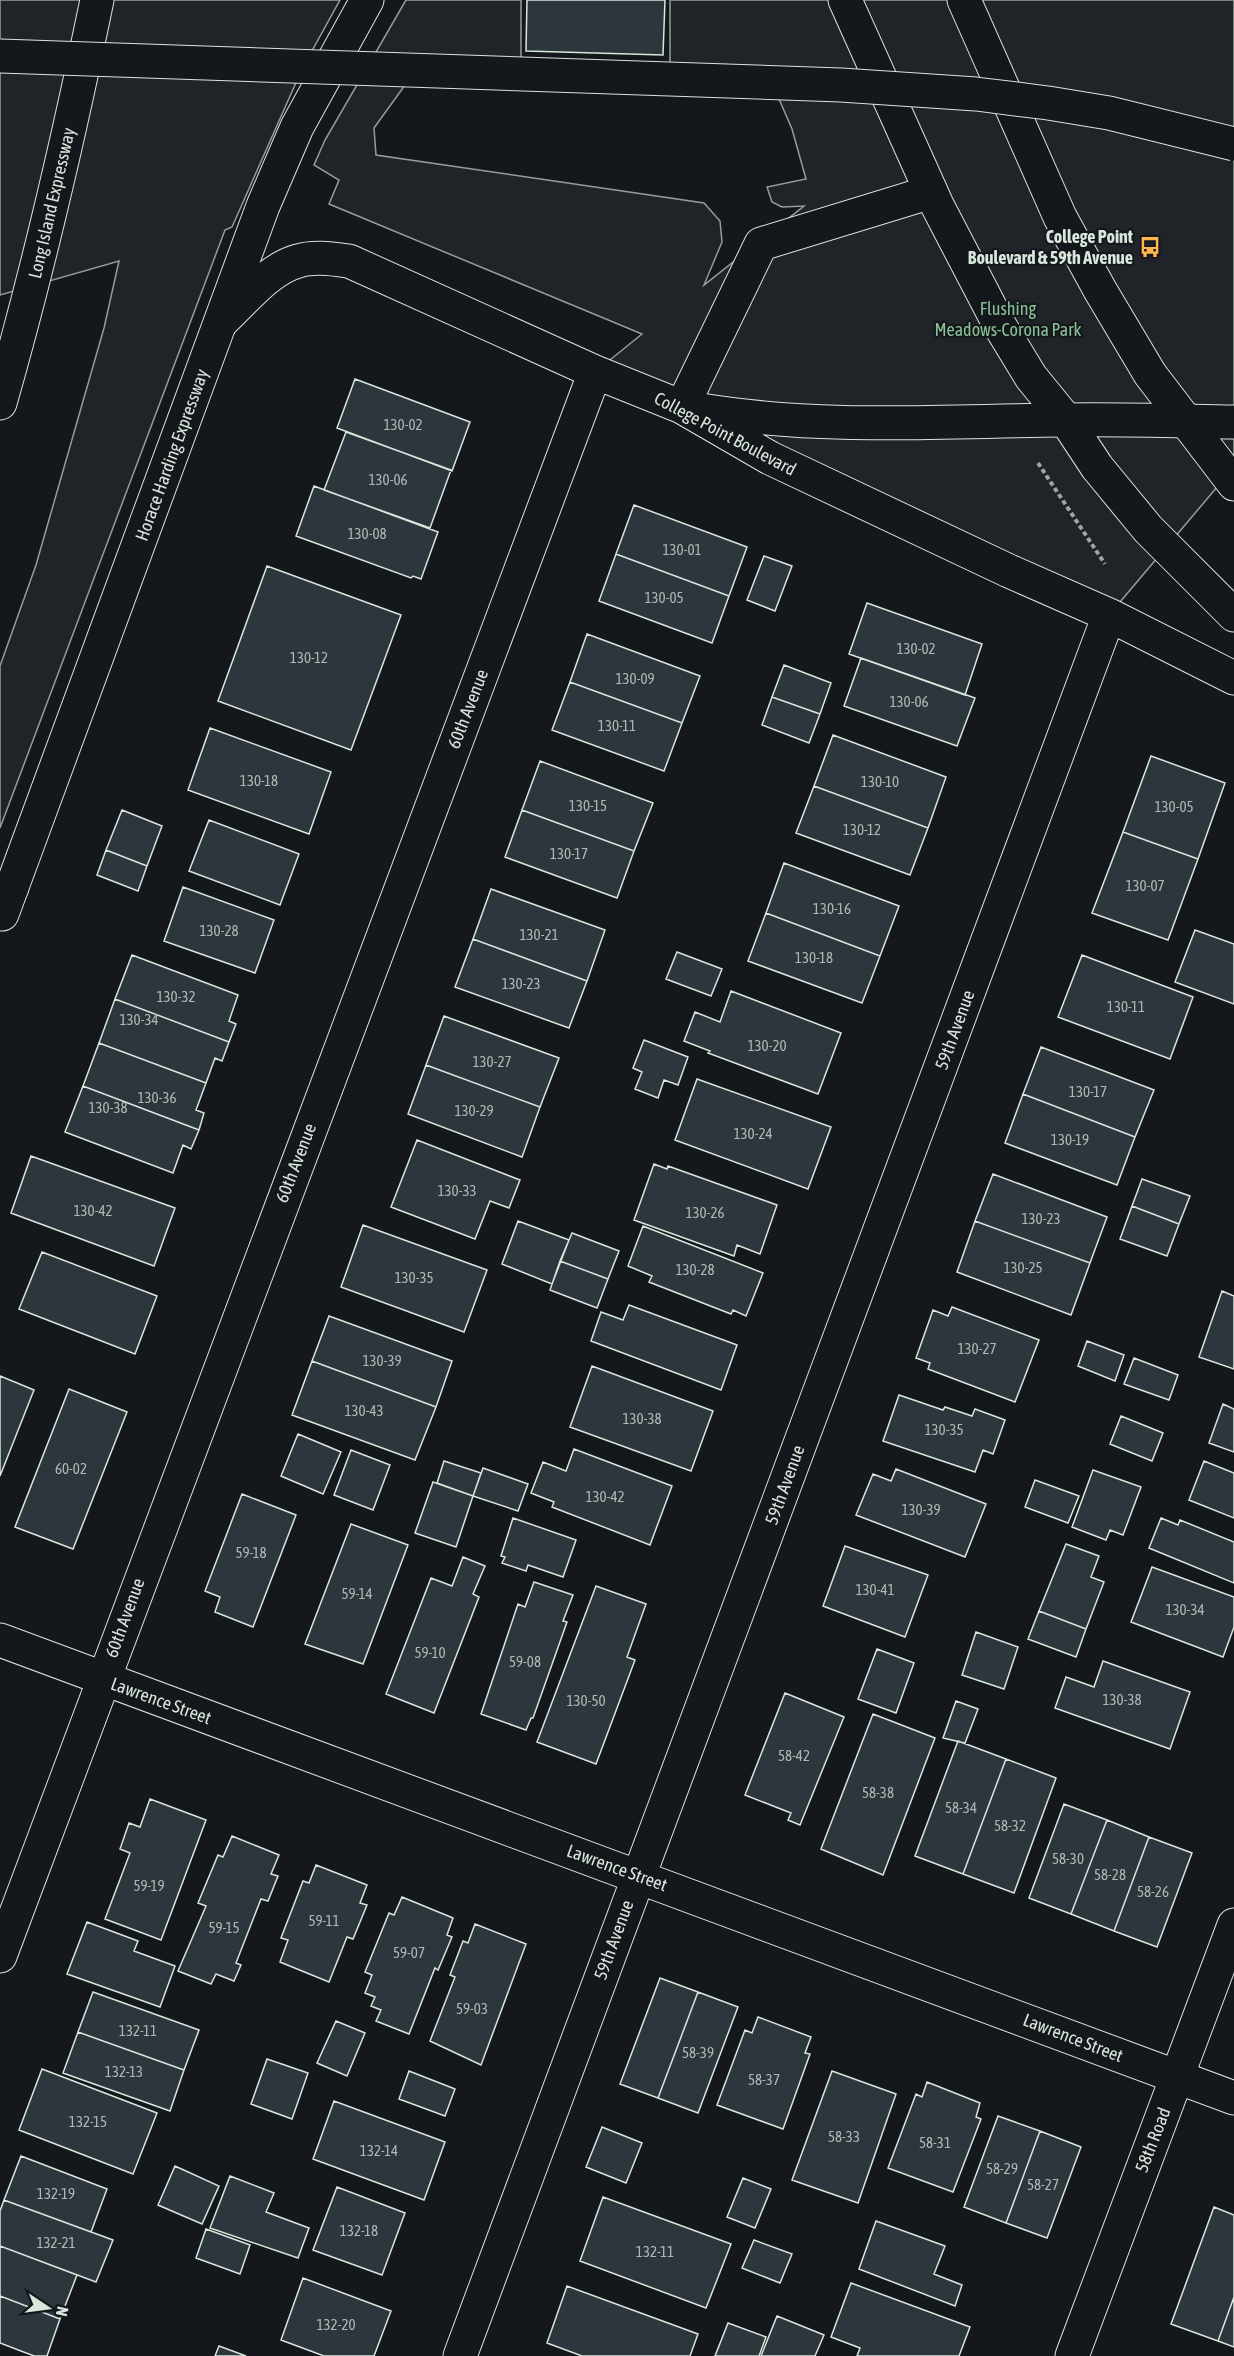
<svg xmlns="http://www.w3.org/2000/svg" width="1234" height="2356" font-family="'Asap Condensed',sans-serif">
  <rect width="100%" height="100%" fill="#14181c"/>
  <path fill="#202428" stroke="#939e99" stroke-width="1.5" d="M0,0H340L302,69L232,227L225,230L0,828V666L36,565L104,328L119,261L0,295Z
    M406,0H521V59L426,56L374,128L376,155L704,203L720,221L722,242L704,285L804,206L782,207L772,202L767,187L806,179L792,129L766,69L670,70V0H1234V467L1109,615L595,372L642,334L329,204L339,180L314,165L325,140Z"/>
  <path fill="#2c363c" stroke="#d8e6dc" stroke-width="1.5" d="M527,0H665L663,55L526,51Z
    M355,379L470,422L452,471L337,428Z
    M346,432L451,470L430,528L324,490Z
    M314,486L438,532L421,579L413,576L411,578L296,536Z
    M634,505L747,547L729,596L616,554Z
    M616,554L729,596L712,643L599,601Z
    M764,556L792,566L775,611L747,600Z
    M267,566L401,615L351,750L218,701Z
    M867,603L982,644L965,695L849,654Z
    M587,634L700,676L682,723L570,682Z
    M861,658L975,698L957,746L844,706Z
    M784,665L831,683L820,714L772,697Z
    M570,682L682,723L664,771L552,730Z
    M772,697L820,714L809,743L762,725Z
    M210,728L331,772L309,834L188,790Z
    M833,735L946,777L928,828L814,786Z
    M1151,756L1225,783L1198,859L1123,832Z
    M540,761L653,803L634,851L522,810Z
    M814,786L928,828L910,875L796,833Z
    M122,810L162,826L147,866L106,850Z
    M522,810L634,851L617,898L505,857Z
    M209,820L299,854L280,905L189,871Z
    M1123,832L1198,859L1168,940L1092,913Z
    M106,850L147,866L138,891L97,875Z
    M784,863L899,906L880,956L766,913Z
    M183,887L274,920L255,973L164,941Z
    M491,889L605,930L587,981L473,939Z
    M766,913L880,956L862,1003L748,961Z
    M1195,930L1234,944V1004L1175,982Z
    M473,939L587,981L569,1028L455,987Z
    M677,952L722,969L711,996L666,979Z
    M132,955L238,995L229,1021L236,1024L229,1042L115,999Z
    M1082,955L1193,997L1170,1059L1058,1017Z
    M731,991L841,1033L818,1094L708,1053L710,1051L684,1041L695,1012L720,1022Z
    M115,999L229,1042L222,1061L215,1058L206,1083L99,1043Z
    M444,1016L559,1058L540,1107L426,1065Z
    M644,1040L688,1057L678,1085L664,1080L658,1098L635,1089L642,1072L633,1068Z
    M99,1043L206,1083L196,1110L204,1113L199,1130L83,1086Z
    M1041,1047L1154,1090L1135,1137L1023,1094Z
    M426,1065L540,1107L522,1157L408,1114Z
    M697,1079L831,1127L808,1189L675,1140Z
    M83,1086L199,1130L191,1149L183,1145L173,1173L65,1132Z
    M1023,1094L1135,1137L1117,1185L1005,1143Z
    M417,1140L520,1180L509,1208L490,1201L475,1239L391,1207Z
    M31,1156L175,1208L154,1266L11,1213Z
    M654,1164L667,1169L668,1166L777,1205L760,1254L737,1245L734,1256L634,1220Z
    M993,1174L1107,1217L1090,1263L975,1221Z
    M1142,1179L1190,1196L1179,1224L1132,1206Z
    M1132,1206L1179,1224L1167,1256L1120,1239Z
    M518,1221L569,1240L552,1284L502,1264Z
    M975,1221L1090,1263L1071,1315L957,1272Z
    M363,1225L487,1270L464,1332L341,1287Z
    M643,1226L763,1273L746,1316L733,1310L731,1314L649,1282L652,1276L628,1266Z
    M572,1233L619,1251L608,1279L560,1261Z
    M42,1252L157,1296L135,1354L19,1309Z
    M560,1261L608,1279L597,1308L550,1290Z
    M1222,1291L1234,1296V1369L1199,1357Z
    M629,1305L737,1345L721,1390L591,1341L601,1312L623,1320Z
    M952,1307L1039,1340L1015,1402L928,1369L930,1363L916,1358L933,1310L948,1316Z
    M329,1316L452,1361L436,1407L312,1361Z
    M1087,1341L1124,1355L1115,1381L1078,1366Z
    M1134,1358L1178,1375L1169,1400L1124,1384Z
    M312,1361L436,1407L415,1460L292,1415Z
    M592,1366L713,1411L691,1471L570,1427Z
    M0,1376L34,1390L0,1476Z
    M69,1389L127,1412L73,1549L15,1527Z
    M899,1395L943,1410L945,1407L972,1416L975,1409L1005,1420L993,1454L983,1450L975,1472L883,1441Z
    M1223,1404L1234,1409V1452L1209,1443Z
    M1121,1416L1163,1433L1152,1461L1110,1444Z
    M298,1434L341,1452L323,1494L281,1476Z
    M574,1449L672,1486L650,1545L552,1507L554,1502L531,1493L543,1462L566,1471Z
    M351,1450L390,1465L373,1510L334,1495Z
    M444,1461L481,1473L473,1496L437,1483Z
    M1204,1461L1234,1473V1518L1189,1500Z
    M483,1468L528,1484L518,1511L473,1496Z
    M896,1469L986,1504L965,1557L856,1515L873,1474L891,1481Z
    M1093,1470L1141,1487L1123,1535L1110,1530L1106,1540L1072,1527Z
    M1035,1480L1079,1496L1068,1523L1025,1507Z
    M433,1482L473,1496L456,1547L415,1533Z
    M242,1494L296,1515L253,1627L215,1612L220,1597L205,1591Z
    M513,1518L576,1540L563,1577L528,1565L526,1571L502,1563L505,1557L501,1556Z
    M1161,1518L1178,1525L1180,1520L1234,1542V1583L1149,1548Z
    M351,1524L408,1545L363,1664L305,1644Z
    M1066,1544L1099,1556L1091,1577L1104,1582L1086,1629L1039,1611Z
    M845,1546L928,1575L905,1637L823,1606Z
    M463,1557L485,1566L473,1594L479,1597L434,1713L386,1694L431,1578L452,1586Z
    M1152,1567L1234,1597V1627L1223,1657L1131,1622Z
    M534,1582L573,1595L563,1621L567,1622L533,1718H531L526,1730L481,1714L518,1604L525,1607Z
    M596,1586L646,1604L627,1657L635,1660L596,1764L537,1742Z
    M1039,1611L1086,1629L1076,1657L1028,1639Z
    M976,1632L1018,1647L1004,1689L962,1675Z
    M877,1649L914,1663L896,1713L858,1699Z
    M1103,1661L1190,1692L1170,1749L1055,1708L1066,1677L1094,1687Z
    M785,1693L844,1717L800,1825L788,1820L791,1813L745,1795Z
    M956,1701L978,1709L965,1743L943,1738Z
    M873,1714L935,1738L883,1875L821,1849Z
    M958,1741L1006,1759L963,1874L915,1856Z
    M1006,1759L1056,1778L1014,1893L963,1874Z
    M150,1799L206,1820L161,1940L105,1919L130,1853L120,1849L129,1823L140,1827Z
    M1064,1804L1107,1820L1071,1914L1029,1898Z
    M1107,1820L1149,1837L1114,1931L1071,1914Z
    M232,1836L279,1855L271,1874L278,1876L268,1901L261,1899L236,1963L241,1965L234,1981L216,1974L211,1984L178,1971L206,1906L198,1903L218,1855L223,1857Z
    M1149,1837L1192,1853L1157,1947L1114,1931Z
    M316,1865L367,1885L360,1903L367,1905L353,1939L347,1937L329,1982L280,1962L288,1940L281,1938L303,1881L309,1883Z
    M402,1897L453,1918L447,1935L452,1937L438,1970L435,1968L409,2034L376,2021L381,2010L371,2006L375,1997L365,1993L372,1975L365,1972L389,1913L394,1915Z
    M87,1922L138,1941L134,1951L175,1966L160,2007L67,1974Z
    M475,1924L526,1944L481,2065L430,2041L455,1977L450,1975L463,1941L468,1943Z
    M660,1978L698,1992L658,2098L620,2084Z
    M93,1992L199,2030L184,2070L78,2032Z
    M698,1992L738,2007L698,2113L658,2098Z
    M758,2017L811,2037L805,2053L810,2054L783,2129L717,2105L745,2030L752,2033Z
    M336,2021L365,2033L347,2076L317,2063Z
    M78,2032L184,2070L170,2111L63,2073Z
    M267,2059L308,2073L292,2119L251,2104Z
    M42,2069L157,2113L133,2174L19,2130Z
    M409,2071L455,2089L445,2116L399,2099Z
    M832,2071L896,2094L858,2203L792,2180Z
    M927,2082L980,2103L976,2117L981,2119L953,2192L888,2168L916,2094L922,2097Z
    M334,2101L445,2142L424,2200L313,2159Z
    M998,2116L1040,2131L1006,2223L964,2207Z
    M602,2127L642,2143L626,2183L586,2167Z
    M1040,2131L1081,2147L1047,2238L1006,2223Z
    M21,2156L107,2189L91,2232L4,2200Z
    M175,2166L219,2186L202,2224L158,2205Z
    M230,2176L274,2193L266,2212L309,2228L298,2258L210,2228Z
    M743,2178L771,2189L755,2228L727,2217Z
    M337,2187L405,2213L382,2275L313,2250Z
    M603,2197L731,2244L706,2308L580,2261Z
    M4,2200L113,2240L96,2282L0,2246V2211Z
    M1214,2207L1234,2215V2297L1218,2341L1171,2324Z
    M876,2221L945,2246L934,2274L962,2285L955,2306L859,2269Z
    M206,2229L250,2245L240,2274L196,2258Z
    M754,2240L792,2254L780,2283L742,2268Z
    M0,2246L77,2275L60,2319L0,2296Z
    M303,2278L391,2311L374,2356H324L281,2340Z
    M851,2283L970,2327L959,2356H857L860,2348L831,2337Z
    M567,2286L698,2334L690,2356H582L547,2343Z
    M0,2296L60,2319L47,2356H34L0,2343Z
    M1234,2297V2347L1218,2341Z
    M777,2316L824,2335L815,2356H761Z
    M728,2323L766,2337L759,2356H715Z
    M219,2346L246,2356H215Z"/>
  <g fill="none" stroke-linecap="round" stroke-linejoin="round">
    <defs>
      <path id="minor" d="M221,322C243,302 268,269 298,261C314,256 333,259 349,261L595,372L682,407L770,458L1009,571L1109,615L1234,678
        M682,407L761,244L931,192
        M701,410C822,430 943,421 1065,420C1121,419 1178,421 1234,422
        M0,1640L1234,2098
        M0,1956L595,372
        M460,2356L1109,615
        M1072,2356L1234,1925"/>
      <path id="major" d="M845,0L937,205L1000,326L1031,377L1066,420L1097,467L1148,529L1234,615
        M964,0L1060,217L1100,290L1150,374L1234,484
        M2,914L263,206L297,127L367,0"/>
      <path id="highway" d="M0,403C38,270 69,136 97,0
        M0,908L12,887"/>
    </defs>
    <use href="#minor" stroke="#d8e6dc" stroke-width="35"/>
    <use href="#major" stroke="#d8e6dc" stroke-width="35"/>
    <use href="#highway" stroke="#d8e6dc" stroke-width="35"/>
    <path stroke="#9da8a2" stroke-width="4" stroke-dasharray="4.5 3" stroke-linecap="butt" d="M1038,463L1105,564"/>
    <use href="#minor" stroke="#14181c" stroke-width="33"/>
    <use href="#major" stroke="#14181c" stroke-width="33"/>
    <use href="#highway" stroke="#14181c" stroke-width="33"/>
    <defs>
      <path id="highway-bridge" d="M0,56L841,85L976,94L1048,103L1109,113L1234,144"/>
    </defs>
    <use href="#highway-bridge" stroke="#d8e6dc" stroke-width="35" stroke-linecap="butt"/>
    <use href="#highway-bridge" stroke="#14181c" stroke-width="33"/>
  </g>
  <defs>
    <symbol id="bus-bare" viewBox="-9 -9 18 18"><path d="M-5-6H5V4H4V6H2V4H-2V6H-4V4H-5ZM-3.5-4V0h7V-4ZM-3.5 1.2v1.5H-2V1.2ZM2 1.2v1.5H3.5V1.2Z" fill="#ffb74d" stroke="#14181c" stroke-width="2.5" paint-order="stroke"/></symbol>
  </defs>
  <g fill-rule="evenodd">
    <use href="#bus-bare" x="1135" y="232" width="30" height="30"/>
  </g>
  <g text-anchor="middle" stroke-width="4.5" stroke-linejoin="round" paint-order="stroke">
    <g font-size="15" fill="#adbab4">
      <text x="403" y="430">130-02</text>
      <text x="388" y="485">130-06</text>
      <text x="367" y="539">130-08</text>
      <text x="682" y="555">130-01</text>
      <text x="664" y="603">130-05</text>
      <text x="916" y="654">130-02</text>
      <text x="309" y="663">130-12</text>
      <text x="635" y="684">130-09</text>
      <text x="909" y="707">130-06</text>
      <text x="617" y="731">130-11</text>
      <text x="259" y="786">130-18</text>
      <text x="880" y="787">130-10</text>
      <text x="588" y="811">130-15</text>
      <text x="1174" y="812">130-05</text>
      <text x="862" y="835">130-12</text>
      <text x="569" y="859">130-17</text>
      <text x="1145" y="891">130-07</text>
      <text x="832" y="914">130-16</text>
      <text x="219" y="936">130-28</text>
      <text x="539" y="940">130-21</text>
      <text x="814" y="963">130-18</text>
      <text x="521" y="989">130-23</text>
      <text x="176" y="1002">130-32</text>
      <text x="1126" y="1012">130-11</text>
      <text x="139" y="1025">130-34</text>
      <text x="767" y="1051">130-20</text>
      <text x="492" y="1067">130-27</text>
      <text x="1088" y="1097">130-17</text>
      <text x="157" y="1103">130-36</text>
      <text x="108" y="1113">130-38</text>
      <text x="474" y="1116">130-29</text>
      <text x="753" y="1139">130-24</text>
      <text x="1070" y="1145">130-19</text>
      <text x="457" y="1196">130-33</text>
      <text x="93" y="1216">130-42</text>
      <text x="705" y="1218">130-26</text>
      <text x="1041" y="1224">130-23</text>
      <text x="1023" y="1273">130-25</text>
      <text x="695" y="1275">130-28</text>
      <text x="414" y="1283">130-35</text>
      <text x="977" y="1354">130-27</text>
      <text x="382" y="1366">130-39</text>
      <text x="364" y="1416">130-43</text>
      <text x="642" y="1424">130-38</text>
      <text x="944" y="1435">130-35</text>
      <text x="71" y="1474">60-02</text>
      <text x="605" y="1502">130-42</text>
      <text x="921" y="1515">130-39</text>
      <text x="251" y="1558">59-18</text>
      <text x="875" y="1595">130-41</text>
      <text x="357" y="1599">59-14</text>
      <text x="1185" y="1615">130-34</text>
      <text x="430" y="1658">59-10</text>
      <text x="525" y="1667">59-08</text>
      <text x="1122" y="1705">130-38</text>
      <text x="586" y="1706">130-50</text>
      <text x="794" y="1761">58-42</text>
      <text x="878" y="1798">58-38</text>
      <text x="961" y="1813">58-34</text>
      <text x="1010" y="1831">58-32</text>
      <text x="1068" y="1864">58-30</text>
      <text x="1110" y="1880">58-28</text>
      <text x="149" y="1891">59-19</text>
      <text x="1153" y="1897">58-26</text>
      <text x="324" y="1926">59-11</text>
      <text x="224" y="1933">59-15</text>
      <text x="409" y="1958">59-07</text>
      <text x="472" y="2014">59-03</text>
      <text x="138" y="2036">132-11</text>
      <text x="698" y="2058">58-39</text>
      <text x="124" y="2077">132-13</text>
      <text x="764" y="2085">58-37</text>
      <text x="88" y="2127">132-15</text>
      <text x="844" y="2142">58-33</text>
      <text x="935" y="2148">58-31</text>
      <text x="379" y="2156">132-14</text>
      <text x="1002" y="2174">58-29</text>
      <text x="1043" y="2190">58-27</text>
      <text x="56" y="2199">132-19</text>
      <text x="359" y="2236">132-18</text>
      <text x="56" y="2248">132-21</text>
      <text x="655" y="2257">132-11</text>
      <text x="336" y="2330">132-20</text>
    </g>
    <g font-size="18" fill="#d8e6dc" stroke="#14181c">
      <text transform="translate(52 203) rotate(-77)" y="6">Long Island Expressway</text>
      <text transform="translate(725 434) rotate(28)" y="6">College Point Boulevard</text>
      <text transform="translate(172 455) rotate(-70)" y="6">Horace Harding Expressway</text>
      <text transform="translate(468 709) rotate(-69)" y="6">60th Avenue</text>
      <text transform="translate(955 1030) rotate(-70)" y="6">59th Avenue</text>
      <text transform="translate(296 1163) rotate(-69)" y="6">60th Avenue</text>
      <text transform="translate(785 1485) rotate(-70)" y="6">59th Avenue</text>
      <text transform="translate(125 1618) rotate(-70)" y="6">60th Avenue</text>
      <text transform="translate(161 1701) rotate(20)" y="6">Lawrence Street</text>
      <text transform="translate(617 1868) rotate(20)" y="6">Lawrence Street</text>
      <text transform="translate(614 1940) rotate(-70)" y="6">59th Avenue</text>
      <text transform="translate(1073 2038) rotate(21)" y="6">Lawrence Street</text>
      <text transform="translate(1153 2140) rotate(-69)" y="6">58th Road</text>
    </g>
    <g font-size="18" font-weight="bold" fill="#d8e6dc" stroke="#14181c" text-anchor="end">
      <text x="1133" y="243">College Point<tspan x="1133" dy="21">Boulevard &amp; 59th Avenue</tspan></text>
    </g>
    <g font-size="18" fill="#8ac095" stroke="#14181c">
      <text x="1008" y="315">Flushing<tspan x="1008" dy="21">Meadows-Corona Park</tspan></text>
    </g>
  </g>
  <g transform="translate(48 2308) rotate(103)" stroke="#14181c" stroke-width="4.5" paint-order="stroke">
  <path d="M0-4.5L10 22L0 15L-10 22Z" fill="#d8e6dc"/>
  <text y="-9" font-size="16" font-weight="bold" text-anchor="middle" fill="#d8e6dc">N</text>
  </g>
</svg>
